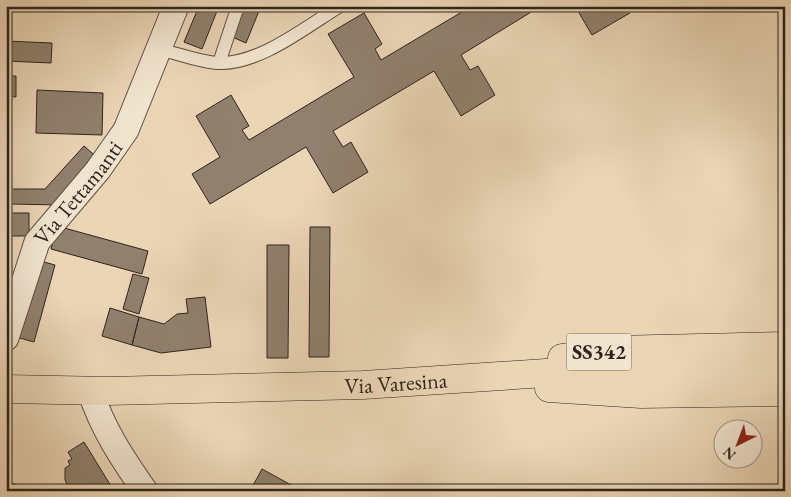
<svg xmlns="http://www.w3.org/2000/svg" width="791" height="497" font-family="'EB Garamond',serif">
  <rect width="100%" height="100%" fill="#ead5b5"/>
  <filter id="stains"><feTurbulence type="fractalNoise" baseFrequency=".004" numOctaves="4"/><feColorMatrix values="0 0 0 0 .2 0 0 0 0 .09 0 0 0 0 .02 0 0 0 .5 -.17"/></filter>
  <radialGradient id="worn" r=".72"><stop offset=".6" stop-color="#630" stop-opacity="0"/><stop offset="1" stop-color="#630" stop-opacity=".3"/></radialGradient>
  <path fill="#90806d" stroke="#2f241e" d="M199,6H219L202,49L184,42Z
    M242,6H261L246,43L230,36Z
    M472,6H541L461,55L470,70L478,66L495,95L461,116L434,71L333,131L343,147L351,142L368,172L333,193L306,147L210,204L192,174L220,157L196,116L231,95L249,126L242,130L249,140L354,77L328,34L364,13L382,44L375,49L381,60Z
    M575,6H626L630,13L592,35Z
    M6,41L52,43L51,63L6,61Z
    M6,76H16V97L6,96Z
    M37,90L103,93L102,135L36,133Z
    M84,146L99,159L58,205L11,204V189H45Z
    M10,213H29V236H10Z
    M57,226L148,251L142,274L51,249Z
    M310,227H330L329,357H309Z
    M267,245H289L288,358H267Z
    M37,260L55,265L34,342L16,337Z
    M133,274L149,278L139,314L123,309Z
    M205,297L211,347L161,353L132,345L139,317L164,324L177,314L188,313L186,299Z
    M110,308L139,317L132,345L102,336Z
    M84,442L114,491H70L65,480V468L70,465L68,461L72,459L68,452Z
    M262,469L302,491H250Z
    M11,482L25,491H6Z"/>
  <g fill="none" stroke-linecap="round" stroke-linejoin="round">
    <defs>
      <path id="lane" d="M158,49C177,53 199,62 218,63C259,65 307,26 340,6
        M219,63L238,6"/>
      <g id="street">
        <path id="s1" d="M6,338L37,242L98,170L126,130L176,6"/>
        <path d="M90,390C102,428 122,458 145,491"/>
      </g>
      <g id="primary">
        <path d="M562,358L614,350L785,346"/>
        <path d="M549,388L641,394L785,392"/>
        <path id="s2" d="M6,389L108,391L363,385L561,372L785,368"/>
      </g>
    </defs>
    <use href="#lane" stroke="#5e5044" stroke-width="14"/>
    <use href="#street" stroke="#5e5044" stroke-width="27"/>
    <use href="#primary" stroke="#2f241e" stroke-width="29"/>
    <use href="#lane" stroke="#f1e4cf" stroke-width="12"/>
    <use href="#street" stroke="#f1e4cf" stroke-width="25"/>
    <use href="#primary" stroke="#ead5b5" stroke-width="28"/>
  </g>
  <g text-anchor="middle" stroke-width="4.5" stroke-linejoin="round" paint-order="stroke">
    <rect fill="#f1e4cf" stroke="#695e53" stroke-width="1" x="566.5" y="333.5" width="65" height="37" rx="4"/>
    <g font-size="21" font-weight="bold" fill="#2f241e">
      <text x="599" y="359">SS342</text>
    </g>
    <g font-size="22" fill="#2f241e" stroke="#f1e4cf">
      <text dy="8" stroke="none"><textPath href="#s1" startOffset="165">Via Tettamanti</textPath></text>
      <text dy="8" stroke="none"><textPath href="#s2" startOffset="390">Via Varesina</textPath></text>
    </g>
  </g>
  <rect width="791" height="497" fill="none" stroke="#ead5b5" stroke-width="25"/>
  <rect x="8" y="8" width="776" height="482" fill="none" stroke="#2f241e" stroke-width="2.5"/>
  <rect x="12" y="12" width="766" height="472" fill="none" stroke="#2f241e"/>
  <g transform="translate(738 444) rotate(222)"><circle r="24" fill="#f1e4cf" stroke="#a39788"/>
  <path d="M0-4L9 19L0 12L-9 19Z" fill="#8f2418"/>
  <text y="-8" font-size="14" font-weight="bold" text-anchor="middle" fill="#2f241e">N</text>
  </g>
  <rect width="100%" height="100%" filter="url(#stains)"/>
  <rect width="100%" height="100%" fill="url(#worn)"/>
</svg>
